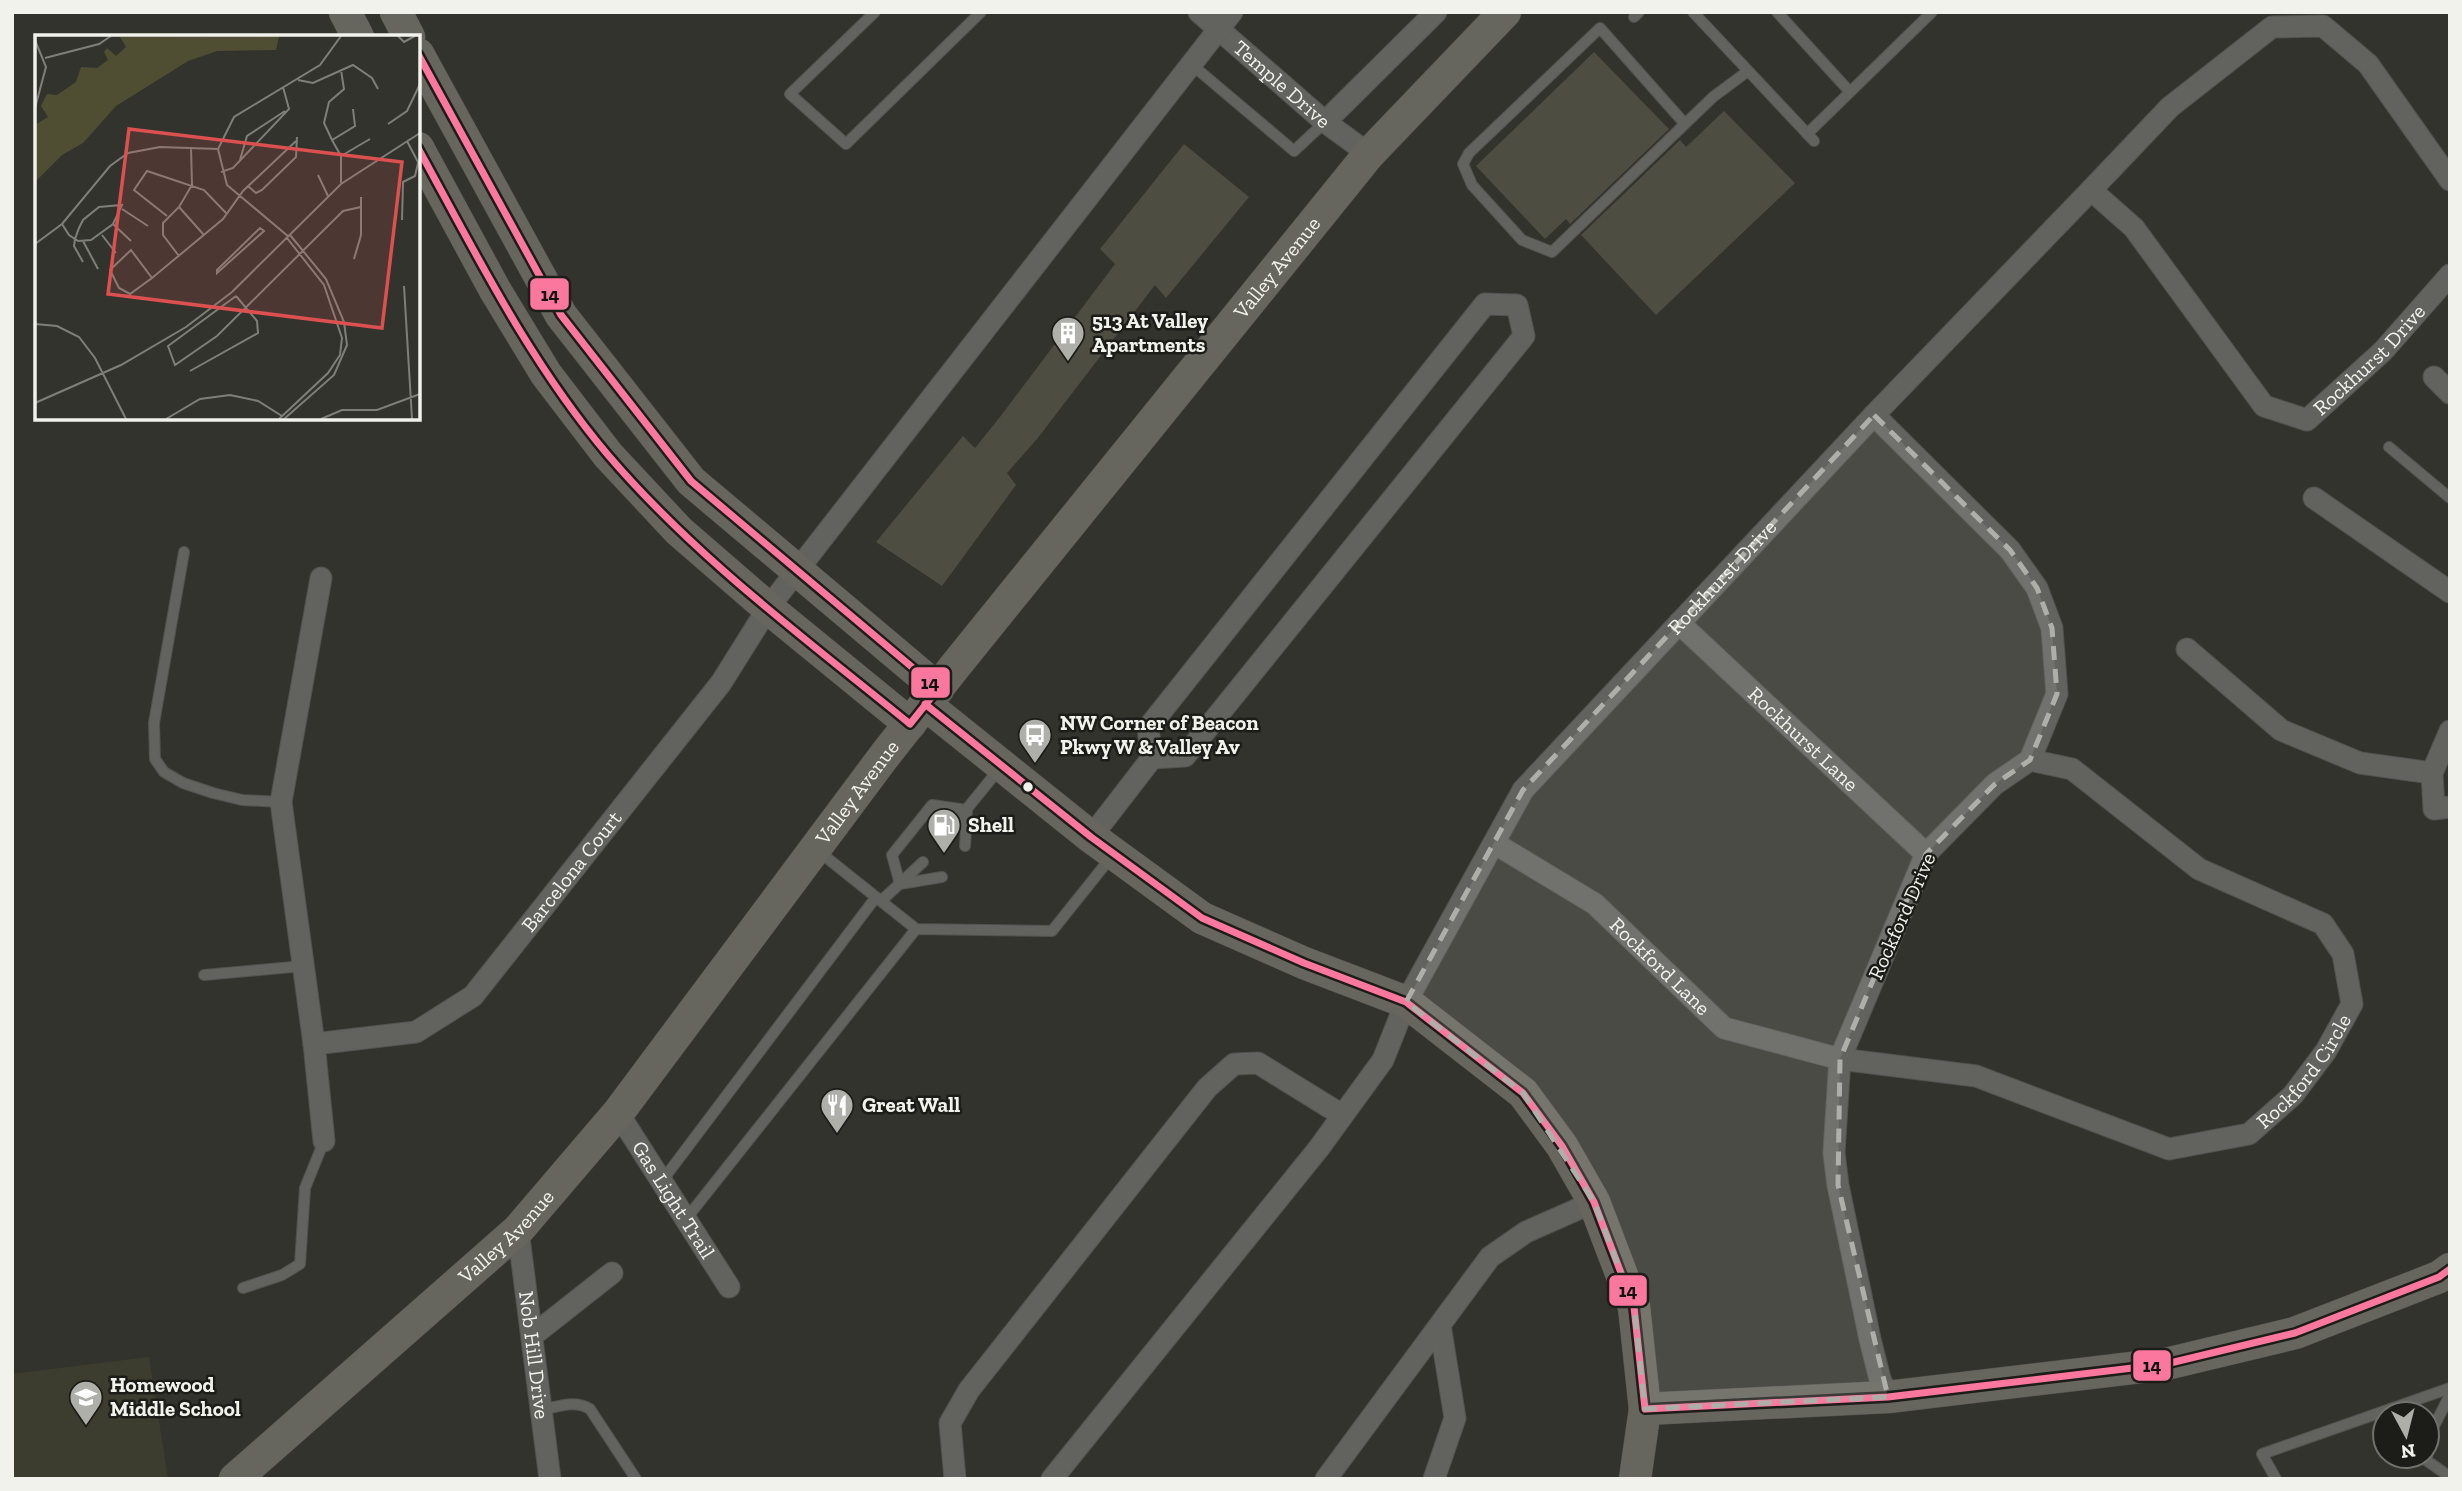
<svg xmlns="http://www.w3.org/2000/svg" width="2462" height="1491" font-family="'Zilla Slab',serif">
  <rect width="100%" height="100%" fill="#33332e"/>
  <path fill="#3d3d2f" d="M149,1357L168,1479H12V1374Z"/>
  <path fill="#4d4d41" d="M1594,52L1669,129L1570,224L1566,219L1545,239L1476,166Z
    M1724,111L1795,183L1656,315L1581,235L1680,140L1686,147Z
    M1184,144L1249,197L1166,298L1155,285L1037,439L1007,473L1016,485L942,586L876,542L963,436L975,448L1000,417L1115,264L1100,249Z"/>
  <g fill="none" stroke-linecap="round" stroke-linejoin="round">
    <defs>
      <path id="lane" d="M875,12L790,94L846,144L981,12
        M1693,12L1814,141
        M1777,12L1850,92
        M1634,17L1639,12
        M1191,64L1294,151L1325,122
        M1685,124L1600,28L1469,153L1463,164L1472,185L1522,240L1552,252L1713,97L1748,71
        M1807,134L1932,12
        M2389,447L2450,498
        M184,552L154,723L155,759L164,772L183,783L213,793L242,800L281,802
        M948,832L1000,768
        M965,846L967,810
        M817,850L916,929L1052,931L1112,856
        M900,884L892,855L932,805L967,810
        M900,884L942,877
        M881,901L923,862
        M204,975L303,966
        M662,1181L876,897
        M686,1219L916,929
        M243,1288L282,1275L300,1264L305,1188L324,1141
        M541,1410C557,1407 575,1399 590,1409L636,1479
        M2427,1454L2432,1430L2450,1395
        M2427,1456L2426,1460L2450,1477
        M2276,1479L2262,1454L2450,1388"/>
      <g id="street">
        <path id="s1" d="M1199,12L1325,122L1369,154"/>
        <path d="M1325,122L1436,12"/>
        <path id="s2" d="M2450,180L2368,64L2323,26L2272,27L2170,107L2091,190L2134,228L2264,406L2307,420L2383,351L2450,275"/>
        <path d="M1485,304L1517,305L1524,336L1185,756L1152,758L1148,728Z"/>
        <path d="M2434,377L2450,393"/>
        <path d="M1874,415L2010,550L2037,588L2052,628L2057,694L2030,760L1995,784L1926,854L1840,1059L1834,1153L1838,1185L1870,1339L1880,1379L1888,1397"/>
        <path d="M2314,498L2450,592"/>
        <path d="M321,578L281,802L314,1044L324,1141"/>
        <path id="s3" d="M1679,623L1926,854"/>
        <path d="M2187,649L2281,730L2360,763L2432,773"/>
        <path d="M2450,731L2432,773L2434,809L2450,807"/>
        <path d="M1091,837L1152,758"/>
        <path id="s4" d="M1494,843L1595,904L1724,1028L1840,1059L1976,1076L2169,1149L2249,1134L2293,1095L2326,1051L2352,1004L2343,954L2323,924L2199,869L2072,769L2030,760"/>
        <path id="s5" d="M314,1044L416,1032L473,996L721,683L768,608L1232,12"/>
        <path id="s6" d="M618,1113L729,1287"/>
        <path id="s7" d="M518,1230L550,1479"/>
        <path d="M532,1336L612,1273"/>
        <path d="M955,1479L950,1423L969,1390L1207,1088L1234,1064L1258,1063L1342,1115"/>
        <path id="s8" d="M1052,1479L1319,1148L1383,1060L1406,1002L1523,790L1874,415L2091,190"/>
        <path d="M1326,1479L1490,1257L1526,1232L1594,1202"/>
        <path d="M1434,1479L1455,1418L1440,1325"/>
      </g>
      <g id="secondary">
        <path d="M345,12L358,37"/>
        <path d="M396,12L409,37"/>
        <path d="M418,54L561,315L691,481L938,689"/>
        <path d="M418,148L495,290L546,374L608,455L679,531L768,608L910,724"/>
        <path d="M925,704L1091,837L1202,918L1304,963L1406,1002L1523,1093L1562,1146L1594,1202L1634,1307L1645,1409L1635,1479"/>
        <path d="M1645,1409L1888,1397L2166,1364L2295,1333L2439,1277L2450,1269"/>
        <path id="s9" d="M235,1479L518,1230L618,1113L885,755L956,665L1369,154L1505,12"/>
      </g>
    </defs>
    <use href="#lane" stroke="#52524e" stroke-width="12"/>
    <use href="#street" stroke="#52524e" stroke-width="23"/>
    <use href="#secondary" stroke="#52524e" stroke-width="33"/>
    <use href="#lane" stroke="#62625e" stroke-width="10"/>
    <use href="#street" stroke="#62625e" stroke-width="21"/>
    <use href="#secondary" stroke="#67665e" stroke-width="32"/>
    <defs>
      <path id="bus-1" d="M418,54L561,315L691,481L938,689L910,724C806,639 696,558 608,455C530,363 476,254 418,148
        M925,704L1091,837L1202,918L1304,963L1406,1002L1523,1093L1562,1146L1594,1202L1634,1307L1645,1409L1888,1397L2166,1364L2295,1333L2439,1277L2450,1269"/>
    </defs>
    <use href="#bus-1" stroke="#1c1c18" stroke-width="12"/>
    <use href="#bus-1" stroke="#fc779e" stroke-width="7"/>
  </g>
  <path fill="#afafaa" fill-opacity="0.2" stroke="#afafaa" stroke-width="5" stroke-dasharray="14 9" stroke-linejoin="round" d="M1874,415L2010,550L2037,588L2052,628L2057,694L2030,760L1995,784L1926,854L1840,1059L1838,1185L1888,1397L1645,1409L1634,1307L1594,1202L1523,1093L1406,1002L1523,790Z"/>
  <defs>
    <symbol id="building-pin" viewBox="-11 -11 22 30"><path d="M0 17L-7.5 6A9.5 9.5 0 1 1 7.5 6Z" fill="#afafaa" stroke="#1c1c18"/><path d="M-4-6H4V6H1V3H-1V6H-4ZM-2.5-4.3h1.7v1.8h-1.7ZM.8-4.3h1.7v1.8H.8ZM-2.5-1h1.7V.8h-1.7ZM.8-1h1.7V.8H.8Z" fill="#fff"/></symbol>
    <symbol id="bus-pin" viewBox="-11 -11 22 30"><path d="M0 17L-7.5 6A9.5 9.5 0 1 1 7.5 6Z" fill="#afafaa" stroke="#1c1c18"/><path d="M-5-6H5V4H4V6H2V4H-2V6H-4V4H-5ZM-3.5-4V0h7V-4ZM-3.5 1.2v1.5H-2V1.2ZM2 1.2v1.5H3.5V1.2Z" fill="#fff"/></symbol>
    <symbol id="fuel-pin" viewBox="-11 -11 22 30"><path d="M0 17L-7.5 6A9.5 9.5 0 1 1 7.5 6Z" fill="#afafaa" stroke="#1c1c18"/><path d="M-5.5-6h7V0h2V4h1.3V-2.5L3-4.5l.8-.8L6-3V5H2.5V1h-1V6h-7ZM-4.2-4.7v3.2H.2V-4.7Z" fill="#fff"/></symbol>
    <symbol id="restaurant-pin" viewBox="-11 -11 22 30"><path d="M0 17L-7.5 6A9.5 9.5 0 1 1 7.5 6Z" fill="#afafaa" stroke="#1c1c18"/><path d="M-5-6h1v4h1v-4h1v4h1v-4h1v5L-1.5 .5V6h-2V.5L-5-1ZM5-6V6H3V1.5H1.5Q1.5-4 5-6Z" fill="#fff"/></symbol>
    <symbol id="school-pin" viewBox="-11 -11 22 30"><path d="M0 17L-7.5 6A9.5 9.5 0 1 1 7.5 6Z" fill="#afafaa" stroke="#1c1c18"/><path d="M0-5L7-2L0 1L-7-2ZM-4 1L0 2.5L4 1V4Q0 6-4 4Z" fill="#fff"/></symbol>
  </defs>
  <g fill-rule="evenodd">
    <use href="#building-pin" x="1049" y="314" width="38" height="52"/>
    <use href="#bus-pin" x="1016" y="716" width="38" height="52"/>
    <use href="#fuel-pin" x="925" y="806" width="38" height="52"/>
    <use href="#restaurant-pin" x="818" y="1086" width="38" height="52"/>
    <use href="#school-pin" x="67" y="1378" width="38" height="52"/>
  </g>
  <circle fill="#f2f2ec" stroke="#1c1c18" stroke-width="2.5" cx="1028" cy="787" r="6"/>
  <g text-anchor="middle" stroke-width="5" stroke-linejoin="round" paint-order="stroke">
    <g font-size="21" fill="#f2f2ec" stroke="#1c1c18">
      <text dy="7" stroke="none"><textPath href="#s1" startOffset="110">Temple Drive</textPath></text>
      <text dy="7" stroke="none"><textPath href="#s9" startOffset="1603">Valley Avenue</textPath></text>
      <text dy="7" stroke="none"><textPath href="#s2" startOffset="906">Rockhurst Drive</textPath></text>
      <text dy="7" stroke="none"><textPath href="#s8" startOffset="1130">Rockhurst Drive</textPath></text>
      <text dy="7" stroke="none"><textPath href="#s3" startOffset="170">Rockhurst Lane</textPath></text>
      <text dy="7" stroke="none"><textPath href="#s9" startOffset="931">Valley Avenue</textPath></text>
      <text dy="7" stroke="none"><textPath href="#s5" startOffset="329">Barcelona Court</textPath></text>
      <text transform="translate(1902 916) rotate(-66)" y="7">Rockford Drive</text>
      <text dy="7" stroke="none"><textPath href="#s4" startOffset="208">Rockford Lane</textPath></text>
      <text dy="7" stroke="none"><textPath href="#s4" startOffset="926">Rockford Circle</textPath></text>
      <text dy="7" stroke="none"><textPath href="#s6" startOffset="103">Gas Light Trail</textPath></text>
      <text dy="7" stroke="none"><textPath href="#s9" startOffset="364">Valley Avenue</textPath></text>
      <text dy="7" stroke="none"><textPath href="#s7" startOffset="126">Nob Hill Drive</textPath></text>
    </g>
    <g font-size="21" font-weight="bold" fill="#f2f2ec" stroke="#1c1c18" text-anchor="start">
      <text x="1092" y="328">513 At Valley<tspan x="1092" dy="24">Apartments</tspan></text>
      <text x="1060" y="730">NW Corner of Beacon<tspan x="1060" dy="24">Pkwy W &amp; Valley Av</tspan></text>
      <text x="968" y="832">Shell</text>
      <text x="862" y="1112">Great Wall</text>
      <text x="110" y="1392">Homewood<tspan x="110" dy="24">Middle School</tspan></text>
    </g>
  </g>
  <g transform="translate(35 35)">
    <rect width="385" height="385" fill="#33332e"/>
    <path d="M244,1L241,15L182,16L153,26L81,71L48,108L27,120L0,147V90L13,82L6,71L12,59L22,60L41,47L46,32L62,33L73,25L69,17L72,13L81,21L91,12L85,2Z" fill="#4f4e33"/>
    <path fill="none" stroke="#7f7f7a" stroke-width="2" d="M363,1L369,7L380,1M0,5L11,32L0,73M10,23L64,9L76,1M306,35L309,54L294,67L289,88L297,105L320,91L318,74M263,45L278,48L318,30L337,43L343,54M353,89L372,76L385,49M297,105L306,121V148M372,106L385,131M306,121L335,104M205,125L212,101L250,76M186,137L198,133L254,74L248,52M283,140L293,161M213,151L221,158L227,155L261,122L262,102M144,172L169,200M87,174L113,191M132,181L99,155L112,136L169,155L192,179M367,185L368,147L380,141L383,128M27,189L34,200L43,206L56,205L78,189L87,170L64,172L48,185L44,193L40,204L39,211L48,227M78,189L96,206M225,193L229,196L182,238V235ZM67,200L81,218M254,202L192,150L183,114L199,82L285,30L306,1M48,206L63,234M0,209L27,189L75,131L93,118L125,112L183,114M96,215L117,243L95,259L84,253L75,235ZM144,221L128,200V188L144,172L157,150L156,112M319,224L326,200V162M117,243L188,184L208,156L261,106M369,251L377,384M201,261L133,311L140,330L182,301L308,176L326,172M0,289L22,291L44,302L60,323L91,384M155,336L223,298L222,286L201,261M0,368L86,330L151,292L197,257L306,149L385,98M131,384L165,364L195,360L223,366L247,381M244,384L293,338L305,320L307,303L289,250L252,203M249,384L299,340L312,310L309,287L291,244L255,200M286,384L307,375H342L385,359"/>
    <path fill="#dc504f" fill-opacity="0.15" stroke="#dc504f" stroke-width="3.5" d="M94,94L367,127L347,293L73,259Z"/>
    <rect width="385" height="385" fill="none" stroke="#f2f2ec" stroke-width="3.5"/>
  </g>
  <g stroke="#1c1c18" stroke-width="2.5">
    <rect x="529" y="277" width="41" height="34" rx="7" fill="#fc779e"/>
    <rect x="910" y="666" width="41" height="33" rx="7" fill="#fc779e"/>
    <rect x="1608" y="1274" width="40" height="33" rx="7" fill="#fc779e"/>
    <rect x="2132" y="1349" width="40" height="33" rx="7" fill="#fc779e"/>
  </g>
  <g font-size="19" text-anchor="middle" font-weight="bold" fill="#111">
    <text x="550" y="301">14</text>
    <text x="930" y="689">14</text>
    <text x="1628" y="1297">14</text>
    <text x="2152" y="1372">14</text>
  </g>
  <rect width="2462" height="1491" fill="none" stroke="#f2f2ec" stroke-width="28"/>
  <g transform="translate(2406 1435) rotate(173)"><circle r="33" fill="#1c1c18" stroke="#72726d" stroke-width="2"/>
  <path d="M0-5L12 26L0 18L-12 26Z" fill="#afafaa"/>
  <text y="-10" font-size="19" font-weight="bold" text-anchor="middle" fill="#f2f2ec">N</text>
  </g>
</svg>
